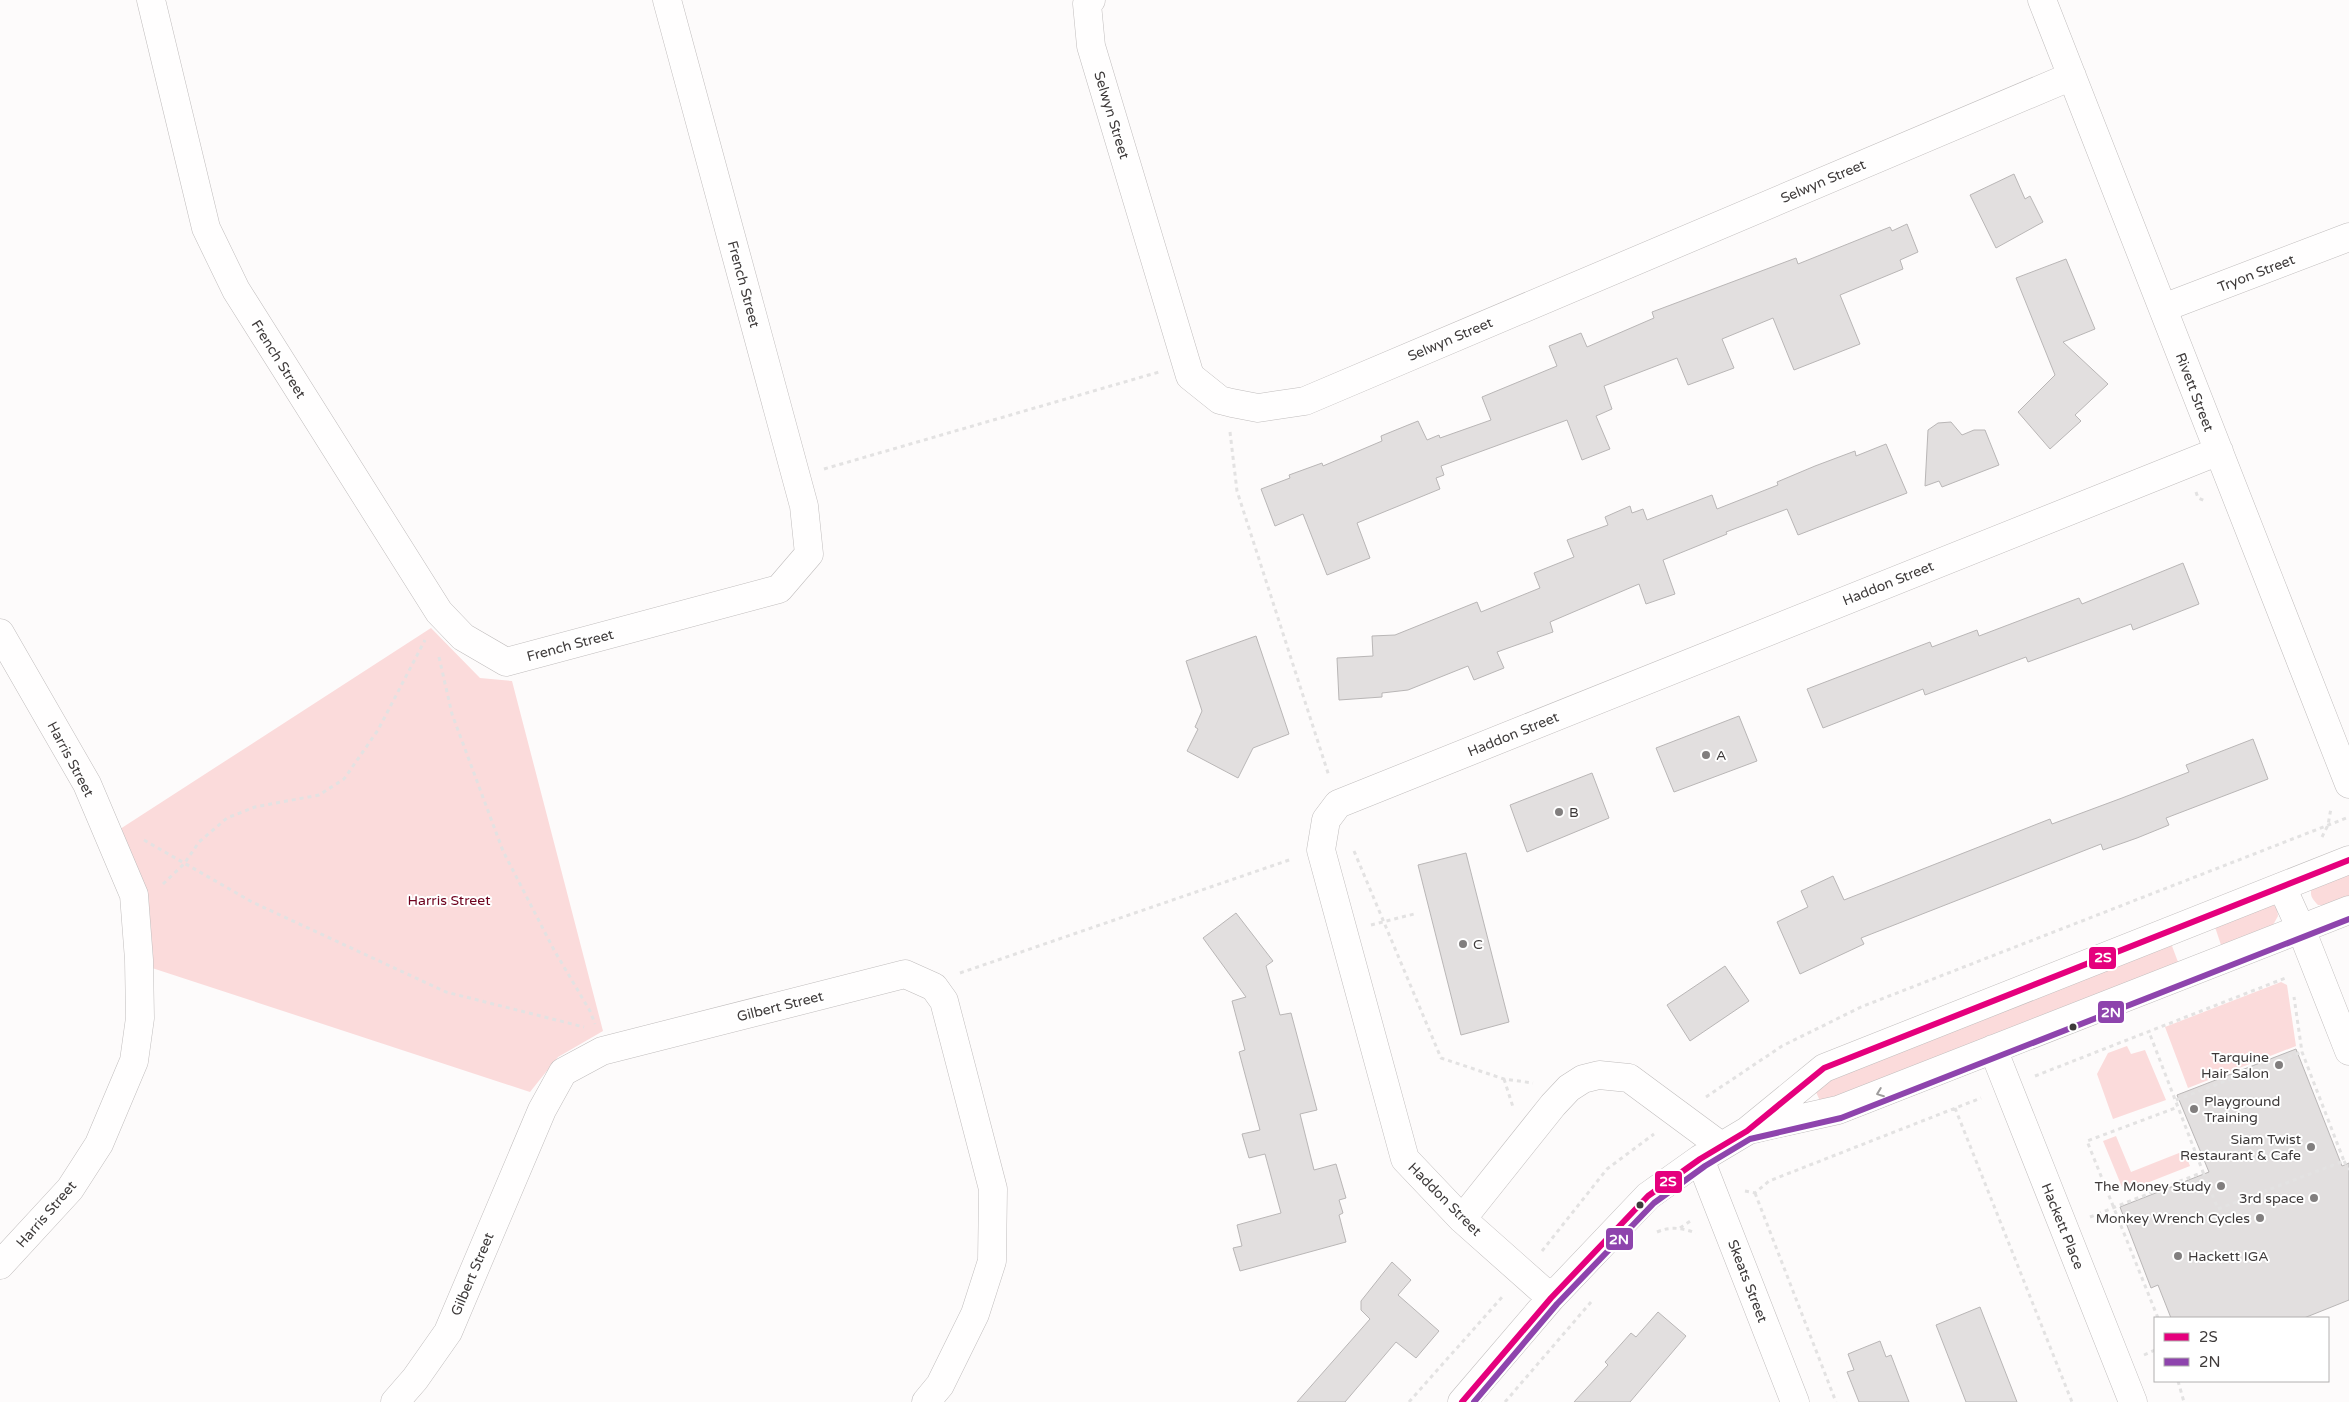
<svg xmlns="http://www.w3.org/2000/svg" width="2349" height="1402" font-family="'Varela Round',sans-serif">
  <rect width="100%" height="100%" fill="#fdfbfb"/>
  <path fill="#fbdbdb" d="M431,628L480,678L512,681L603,1031L558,1057L530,1092L149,967L117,831Z
    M2349,869V896L2328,905H2318C2310,897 2309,893 2314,883Z
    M2271,903L2277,908L2278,916L2273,925L2221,945L2213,921Z
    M2169,938L2178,962L1821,1103L1815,1090L1826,1082Z
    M2281,982L2287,985L2296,1046L2188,1088L2165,1027Z
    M2127,1046L2131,1054L2145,1050L2166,1100L2113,1119L2097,1074L2108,1053Z
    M2116,1136L2131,1172L2184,1151L2190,1166L2124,1192L2103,1141Z"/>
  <path fill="#e2dfdf" stroke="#b9b6b6" d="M2014,174L2025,199L2030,196L2043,222L1996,248L1970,195Z
    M1907,224L1918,252L1900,260L1903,269L1840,295L1860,344L1794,370L1773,318L1722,339L1734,368L1688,385L1677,358L1604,386L1612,409L1596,416L1610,449L1582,460L1567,420L1441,466L1444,475L1436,478L1440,489L1357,523L1370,558L1327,575L1303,514L1275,526L1261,489L1290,478L1289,475L1322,463L1323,466L1382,441L1381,436L1418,421L1427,440L1439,435L1440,438L1491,420L1482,397L1557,366L1549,346L1581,333L1587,347L1654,318L1652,312L1796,258L1798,264L1890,227L1892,231Z
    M2066,259L2095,329L2063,342L2108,384L2075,415L2081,421L2050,449L2018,412L2055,375L2016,278Z
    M1951,422L1962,435L1974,430H1985L1999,465L1942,487L1939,481L1925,486L1928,430L1938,423Z
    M1886,444L1907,493L1798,535L1787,509L1726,532L1727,534L1663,560L1675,594L1646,604L1639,584L1550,622L1553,632L1497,652L1504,668L1474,680L1468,666L1408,690L1382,693V697L1339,700L1337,658L1373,656L1372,636L1395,635L1477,602L1481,612L1540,588L1534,573L1574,557L1567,540L1608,525L1605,517L1630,506L1632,513L1643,509L1647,520L1712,495L1717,509L1778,485L1777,482L1815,466L1855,451L1856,456Z
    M2183,563L2199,604L2133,630L2131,624L2028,662L2026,657L1925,695L1923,689L1823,728L1807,689L1930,642L1932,647L1977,630L1979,636L2079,598L2082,604Z
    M1256,636L1289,734L1253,748L1238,778L1187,751L1198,729L1195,727L1202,711L1186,661Z
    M1739,716L1757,761L1674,792L1656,748Z
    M2253,739L2268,779L2166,818L2169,825L2137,838L2103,850L2101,844L1861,938L1864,944L1800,974L1777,922L1808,907L1801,891L1833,876L1844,900L2050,819L2052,824L2122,798L2189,772L2186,765Z
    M1592,773L1609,818L1527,852L1510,805Z
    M1466,853L1509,1022L1461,1035L1418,865Z
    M1236,913L1273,961L1266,966L1280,1015L1291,1013L1317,1110L1300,1114L1314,1170L1336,1164L1346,1198L1339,1200L1343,1213L1339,1215L1346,1242L1240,1271L1233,1248L1242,1246L1237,1225L1281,1213L1265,1154L1249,1158L1242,1134L1260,1130L1239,1052L1245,1050L1232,1001L1246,997L1203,938Z
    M1725,966L1749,1001L1690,1041L1667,1005Z
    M2296,1049L2342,1166L2349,1163V1300L2304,1318H2171L2158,1285L2151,1288L2120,1207L2209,1172L2177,1095Z
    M1392,1262L1411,1280L1398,1295L1439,1331L1416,1358L1396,1342L1345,1402H1297L1370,1319L1361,1310V1301Z
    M1980,1307L2017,1402H1966L1936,1325Z
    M1658,1312L1686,1336L1630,1402H1574L1608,1365L1605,1362L1631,1333L1636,1337Z
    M1880,1341L1886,1357L1891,1355L1909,1402H1859L1847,1372L1854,1370L1848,1354Z"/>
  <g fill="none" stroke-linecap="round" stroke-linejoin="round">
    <defs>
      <path id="minor" d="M151,0L206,228L236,290L439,612L463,637L506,662L779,589L809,554L804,506L667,0
        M1091,0L1087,4L1091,46L1190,376L1220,400L1232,403L1258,408L1305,401L2072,76
        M2042,0L2349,784
        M2163,308L2349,237
        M0,633L87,784L134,895L139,960L140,1018L134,1061L99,1144L70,1189L0,1265
        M2282,887L2301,929L2349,1051
        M1993,1049L2133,1402
        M1753,1129L1838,1110L2349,910
        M1700,1159L1795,1402
        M1462,1219L1553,1105L1569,1088L1583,1079L1599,1075L1629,1078L1721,1146
        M1551,1298L1462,1219L1405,1159L1321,850L1326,820L1338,804L2219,451
        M395,1402L415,1379L448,1332L542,1110L563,1072L602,1051L905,974L934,987L944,1001L993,1189L992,1261L975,1314L940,1385L926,1402
        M1462,1402L1551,1298L1648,1196L1700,1159L1747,1131L1824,1068L2349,860"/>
    </defs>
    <use href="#minor" stroke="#c0bdbd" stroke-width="29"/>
    <path stroke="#e3e2e2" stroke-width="3" stroke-dasharray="4 4" stroke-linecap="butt" d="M1230,432L1237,491L1329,776
      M824,469L1159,372
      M2196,492L2198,498L2205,501
      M439,657L452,714L503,851L554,950L590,1011L595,1024
      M2322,837L2328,825L2331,808
      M144,840L252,902L446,992L584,1027
      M1354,851L1441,1058L1504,1079L1533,1083
      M163,884L184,864L199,842L227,818L255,807L319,795L344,779L378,730L425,640
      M1371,925L1414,914
      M960,973L1292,859
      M2035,1076L2288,977
      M1504,1079L1513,1107
      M1706,1097L1782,1046L1861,1007L2349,817
      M2176,1100L2302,1052
      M1955,1108L2072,1402
      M2344,1161L2349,1170
      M2203,1172L2218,1209L2344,1161L2302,1052L2294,997
      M1745,1191L1755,1193L1769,1181L1981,1098
      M1755,1193L1836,1402
      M2090,1217L2203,1172L2149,1032
      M1680,1228L1692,1220
      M1657,1232C1671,1226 1682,1228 1696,1233
      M1542,1251L1607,1169L1654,1134
      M2158,1318L2087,1141L2178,1107
      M2144,1355L2155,1350
      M2178,1381L2184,1402
      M1409,1402L1503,1296
      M1505,1402L1591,1302"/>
    <use href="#minor" stroke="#fffefe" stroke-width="28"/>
    <defs>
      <path id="bus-1" d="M1462,1402L1551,1298L1648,1196L1700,1159L1747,1131L1824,1068L2349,860"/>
      <path id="bus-2" d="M1474,1402L1557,1304L1654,1203L1705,1166L1750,1139L1841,1118L2349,919"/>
    </defs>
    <use href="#bus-1" stroke="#fff" stroke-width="10"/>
    <use href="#bus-2" stroke="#fff" stroke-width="10"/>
    <use href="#bus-1" stroke="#e5007d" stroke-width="6"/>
    <use href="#bus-2" stroke="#8e44ad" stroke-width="6"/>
  </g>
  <defs><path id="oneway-chevron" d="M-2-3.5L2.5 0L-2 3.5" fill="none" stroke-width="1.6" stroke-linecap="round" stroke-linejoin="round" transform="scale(1.25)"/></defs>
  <use stroke="#9e9c9c" href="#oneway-chevron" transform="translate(1880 1093) rotate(159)"/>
  <g fill="#817e7e" stroke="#fff" stroke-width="2">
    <circle cx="1706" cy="755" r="5"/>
    <circle cx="1559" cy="812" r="5"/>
    <circle cx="1463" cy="944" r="5"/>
    <circle cx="2279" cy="1065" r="5"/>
    <circle cx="2194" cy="1109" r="5"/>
    <circle cx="2311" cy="1147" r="5"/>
    <circle cx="2221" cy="1186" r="5"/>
    <circle cx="2314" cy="1198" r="5"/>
    <circle cx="2260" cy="1218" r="5"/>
    <circle cx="2178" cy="1256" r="5"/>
  </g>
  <g fill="#3e3a3a" stroke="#fff" stroke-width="2">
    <circle cx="2073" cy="1027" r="4.5"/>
    <circle cx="1640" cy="1205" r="4.5"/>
  </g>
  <g text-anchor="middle" stroke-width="4" stroke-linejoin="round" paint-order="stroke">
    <g font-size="14" fill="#3e3a3a" stroke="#fff">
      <text transform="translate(1112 115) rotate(73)" y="5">Selwyn Street</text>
      <text transform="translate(1823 181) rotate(-23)" y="5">Selwyn Street</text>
      <text transform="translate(2256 273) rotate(-21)" y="5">Tryon Street</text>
      <text transform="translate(744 284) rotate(75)" y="5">French Street</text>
      <text transform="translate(1450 339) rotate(-23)" y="5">Selwyn Street</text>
      <text transform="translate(279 359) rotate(58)" y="5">French Street</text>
      <text transform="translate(2195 392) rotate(69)" y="5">Rivett Street</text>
      <text transform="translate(1888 583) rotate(-22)" y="5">Haddon Street</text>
      <text transform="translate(570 645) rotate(-15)" y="5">French Street</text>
      <text transform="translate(1513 734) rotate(-22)" y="5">Haddon Street</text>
      <text transform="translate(71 759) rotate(62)" y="5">Harris Street</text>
      <text transform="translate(780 1006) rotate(-14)" y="5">Gilbert Street</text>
      <text transform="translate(1445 1199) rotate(45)" y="5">Haddon Street</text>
      <text transform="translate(46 1214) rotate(-49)" y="5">Harris Street</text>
      <text transform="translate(2063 1226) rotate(68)" y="5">Hackett Place</text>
      <text transform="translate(472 1274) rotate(-67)" y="5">Gilbert Street</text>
      <text transform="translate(1748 1281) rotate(69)" y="5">Skeats Street</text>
    </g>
    <g font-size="14" fill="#3e3a3a" stroke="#fff" text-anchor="start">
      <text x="1716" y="760">A</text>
      <text x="1569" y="817">B</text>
      <text x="1473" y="949">C</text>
      <text x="2269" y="1062" text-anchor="end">Tarquine<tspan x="2269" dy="16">Hair Salon</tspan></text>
      <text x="2204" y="1106">Playground<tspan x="2204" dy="16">Training</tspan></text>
      <text x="2301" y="1144" text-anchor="end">Siam Twist<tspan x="2301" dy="16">Restaurant &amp; Cafe</tspan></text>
      <text x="2211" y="1191" text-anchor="end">The Money Study</text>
      <text x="2304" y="1203" text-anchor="end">3rd space</text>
      <text x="2250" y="1223" text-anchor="end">Monkey Wrench Cycles</text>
      <text x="2188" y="1261">Hackett IGA</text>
    </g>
    <g font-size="14" fill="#6e021d" stroke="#fff">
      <text x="449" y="905">Harris Street</text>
    </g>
  </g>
  <g stroke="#fff" stroke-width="2">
    <rect x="2088" y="946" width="29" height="24" rx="5" fill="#e5007d"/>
    <rect x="2097" y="1000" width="28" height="24" rx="5" fill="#8e44ad"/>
    <rect x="1654" y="1170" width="29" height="24" rx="5" fill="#e5007d"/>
    <rect x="1605" y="1227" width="29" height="24" rx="5" fill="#8e44ad"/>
  </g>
  <g font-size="14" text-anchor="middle" font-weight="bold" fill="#fff">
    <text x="2103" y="962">2S</text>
    <text x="2111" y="1017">2N</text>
    <text x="1668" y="1186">2S</text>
    <text x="1619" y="1244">2N</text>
  </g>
  <rect x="2154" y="1317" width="175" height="65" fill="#ffffff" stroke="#b2b0b0"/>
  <rect x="2164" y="1333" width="25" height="8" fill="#e5007d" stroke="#b2b0b0"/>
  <text x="2199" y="1342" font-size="15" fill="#3e3a3a">2S</text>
  <rect x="2164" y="1358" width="25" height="8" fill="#8e44ad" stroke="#b2b0b0"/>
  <text x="2199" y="1367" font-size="15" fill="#3e3a3a">2N</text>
</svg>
